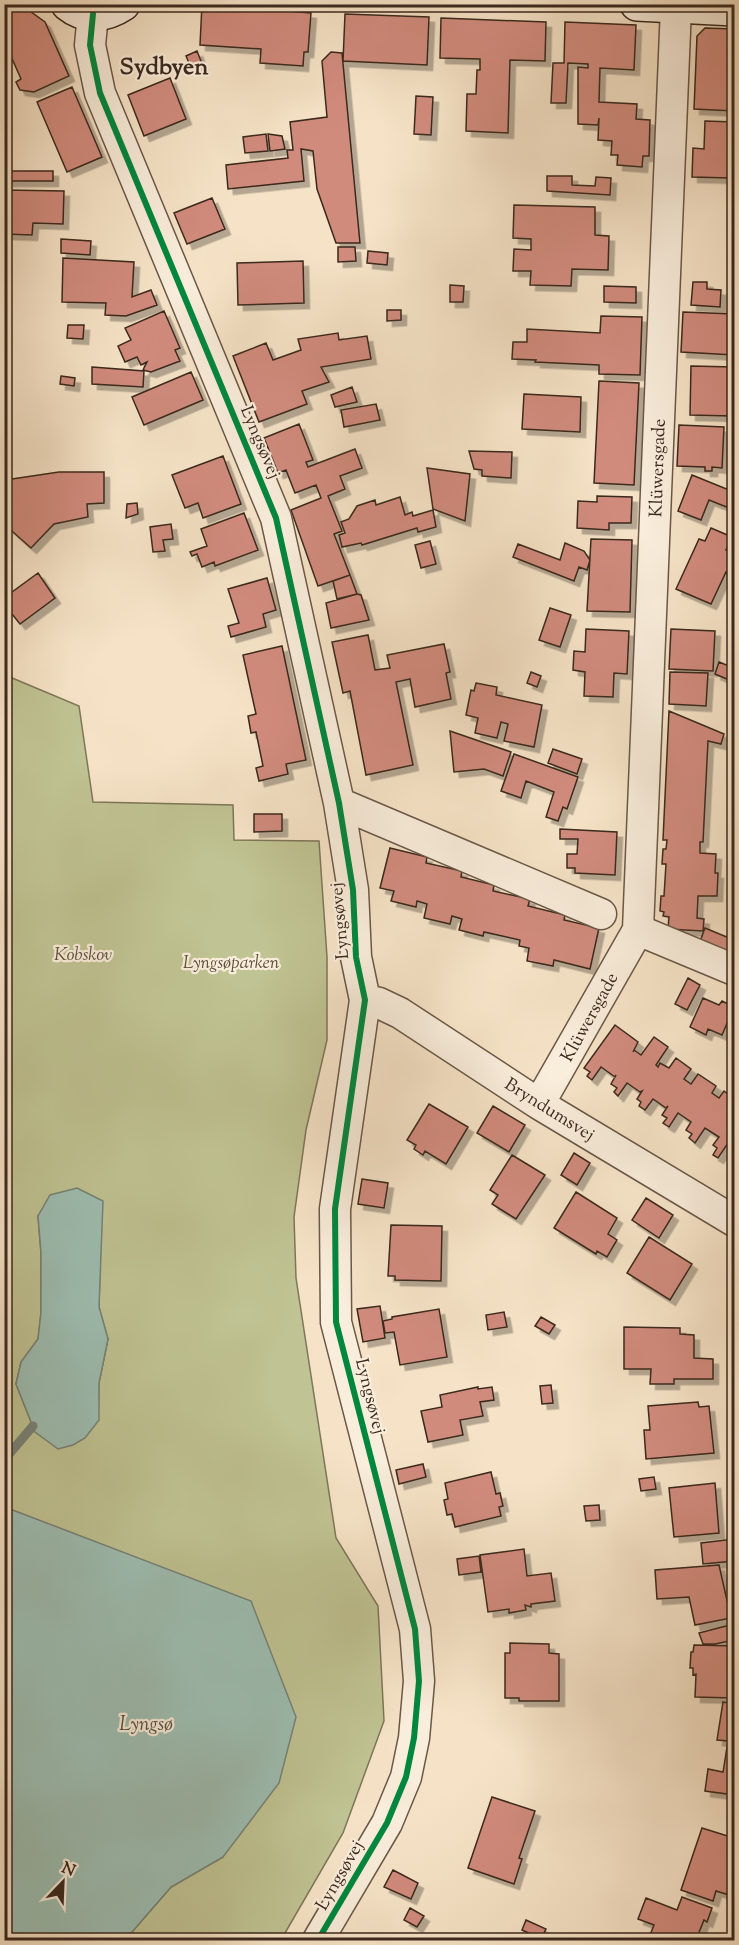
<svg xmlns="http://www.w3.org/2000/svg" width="739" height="1945" font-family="'Sorts Mill Goudy',serif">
  <defs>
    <filter id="shadow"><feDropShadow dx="5.5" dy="5.5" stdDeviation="0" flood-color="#0004"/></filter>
  </defs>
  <rect width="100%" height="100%" fill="#f6e3c7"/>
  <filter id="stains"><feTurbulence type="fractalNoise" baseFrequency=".00333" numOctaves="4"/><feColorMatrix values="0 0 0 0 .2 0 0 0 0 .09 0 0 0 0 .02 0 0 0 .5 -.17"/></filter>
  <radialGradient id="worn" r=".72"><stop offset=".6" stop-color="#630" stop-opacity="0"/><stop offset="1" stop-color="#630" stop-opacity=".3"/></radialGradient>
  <path fill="#c0c393" stroke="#7e7658" stroke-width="1.5" fill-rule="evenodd" d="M5,675L79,706L93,802L233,805L234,840L319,841L327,957V1040L306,1130L294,1217L296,1278L336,1538L378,1606L384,1721L343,1833L281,1940H125L171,1887L223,1857L10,1509L5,1503ZM38,1216L101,1229L99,1307L108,1339L99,1383L98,1420L35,1432L16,1384L21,1362L38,1339L41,1313V1253Z"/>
  <path fill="#9dbeb2" stroke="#768277" stroke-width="1.5" d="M77,1188L103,1201L99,1307L108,1339L99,1383V1420L85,1438L73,1445L58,1449L35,1432L16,1384L21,1362L38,1339L41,1312V1253L38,1216L50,1195Z
    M5,1503L10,1509L251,1601L296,1717L279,1783L223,1857L171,1887L125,1940H5Z"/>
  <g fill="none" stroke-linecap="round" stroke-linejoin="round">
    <path stroke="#768277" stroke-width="9" d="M4,1460L33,1426"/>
  </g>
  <path fill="#d18b7d" stroke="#3b291e" stroke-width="1.5" filter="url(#shadow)" d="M4,4H20L45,22L69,76L34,92L20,90L16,82L21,79L10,54L8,53L4,57Z
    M202,4L311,13L308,52H304L303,66L260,63L261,49L200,45Z
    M345,14L429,17L427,65L343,61Z
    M441,18L546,22L545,61L510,60L508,133L466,131L467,94H476L477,70H480V59L440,58Z
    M565,22L636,25L634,70L600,68L599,102L637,104L636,119L650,120L649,156H643L642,167L617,165L618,155H611L612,141L598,140L599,118L598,125L578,124V67L588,68V64L568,63L566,103H551L553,63H564Z
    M705,28L734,29V111L694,109L697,36Z
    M197,51L203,66L192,70L186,56Z
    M331,52L342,53L360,243H336L317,189L313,151L301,149L304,181L228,189L226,165L288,158L287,150H293L290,122L327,117L322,61Z
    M170,78L186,119L144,136L128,95Z
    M72,87L102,157L67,172L37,102Z
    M416,96L433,97L431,135L414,134Z
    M705,121L734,122V167H730V178L692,177L693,148L704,149Z
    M266,134L268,151L245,153L243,137Z
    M268,134L282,136L285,149L270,151Z
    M4,171H53V181H4Z
    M547,176H572V185L595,186L596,177L611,178L610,195L547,191Z
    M4,190L64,191L63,224L33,223L32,235L4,234Z
    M730,193H734V216H729Z
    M212,198L225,229L187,244L174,213Z
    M514,205L595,207V235L609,236L608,270L572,269L571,286L530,285L531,271H513L514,249L531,250V239L513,238Z
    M61,239L91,241L90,255L61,253Z
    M338,247H355L356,261L338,262Z
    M368,251L388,253L387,265L367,263Z
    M63,258L134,262L132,297L151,290L157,305L126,316L105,315L106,303L62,302Z
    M303,261L304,303L238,305L237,263Z
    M693,282H707V289L721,290L720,307L691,305Z
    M450,285L464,286L463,302H450Z
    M604,286L636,287V303L604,302Z
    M387,310H401V320L387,321Z
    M164,311L180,348L175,350L180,361L151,372L143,370L147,362L141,365L137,357L125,362L118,346L131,340L125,328Z
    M683,312L734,314V355L681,352Z
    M601,316L642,317L640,375L599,374V365L535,362L536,360L512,359L513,342H527V329L600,333Z
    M68,325H84L83,339L67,338Z
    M338,333L339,340L367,336L371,359L321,367L329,382L302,391L307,404L259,422L233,356L266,343L273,360L301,350L298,339Z
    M691,366L733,367L732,416L690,415Z
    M92,367L144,371L143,387L92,384Z
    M191,372L203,400L144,425L132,397Z
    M61,376L75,378L74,386L60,384Z
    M599,381L639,383L634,485L594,483Z
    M352,387L357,402L335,407L331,395Z
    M524,394L581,397L580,432L522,429Z
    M376,404L380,420L344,427L341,410Z
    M299,424L313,460L306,462L308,467L355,449L362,468L340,476L345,489L328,496L342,531L334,534L350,575L318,586L291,510L321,498L316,485L295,493L286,470L278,473L264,438Z
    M679,425L724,427L722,468L712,467V471H705V467L677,466Z
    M469,451L512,452L511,478L482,476V470L474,469Z
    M223,456L241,504L203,518L198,503L185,508L172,475Z
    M427,468L470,474L465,521L433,509Z
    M59,472H104V503L87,504L88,517L54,524L31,548L4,524V487L12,479Z
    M692,475L734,492V510L709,500L701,520L678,511Z
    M597,496L632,497L631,523H609V530L577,528L578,501L597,502Z
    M400,497L405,515L412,512L413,516L433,510L436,527L418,532L417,528L362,545L361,543L342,547L339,535L345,533L341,522L349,519L357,506L375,500L376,505Z
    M137,503L138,514L126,518L127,504Z
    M244,513L258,550L215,566L214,562L202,567L197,554L192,556L190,552L207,546L201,529Z
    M171,524L173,539L163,540L165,551L153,552L150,527Z
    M711,528L732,537L726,550L734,552V576L726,572L711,604L676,589L699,539L705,541Z
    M591,539L632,540L630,612L587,611Z
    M430,541L436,564L421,568L415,545Z
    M565,543L584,551L590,560L587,570L579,567L574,581L513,557L518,544L560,560Z
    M38,573L55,598L20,624L4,604V598Z
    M350,575L357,594L337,599L333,581Z
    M267,578L276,610L263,614L266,627L231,637L228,626L239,623L228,589Z
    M357,594L361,595L369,620L331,628L326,603Z
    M550,608L571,615L560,647L539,640Z
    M586,629L629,631L627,674L614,673L613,697L584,696L585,672L573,670L574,651L585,652Z
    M671,629L715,631L713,671L669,669Z
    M368,635L375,670L390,668L387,655L444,644L450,672L446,673L451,699L415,707L410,679L396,682L413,765L366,775L350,691L343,693L332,642Z
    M282,646L306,760L286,764L288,774L259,781L256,768L263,766L256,732L251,733L248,716L256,714L243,655Z
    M719,662L734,668V682L715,674Z
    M531,672L541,676L537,687L527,683Z
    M670,672L708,673L706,706L669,704Z
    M476,683L497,687L496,695L542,705L534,747L504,741L508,724L501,722L497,738L475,733L478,718L466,715L471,690L474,691Z
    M669,711L724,734L721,744L708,741L703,842H700V853L716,854L715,873H718L717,896H698L697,918L704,919L703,931L668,929L669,917L663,916L664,912L660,911L661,896H664L666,864H662L663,849H666L667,840H663Z
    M450,731L511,752L503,776L484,769L454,772Z
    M553,749L582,759L577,774L548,763Z
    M514,754L578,777L567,809L563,807L558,821L546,817L554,792L526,781L521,798L501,791Z
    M254,814H282V831L254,832Z
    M560,829L617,832L615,875L575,873V868H567V854H577L578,839H560Z
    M390,848L427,857L426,863L462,871L461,877L494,885L493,891L530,899L528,906L565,915L564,920L599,928L590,969L554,960L553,966L527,961L529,948L519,946L520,940L484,932L483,936L459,930L462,919L452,916L450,924L424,918L427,904L417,901L416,907L391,901L394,891L380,888Z
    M705,928L734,940L730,956L699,944Z
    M688,978L700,985L687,1010L675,1004Z
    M703,998L719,1005L722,1001L734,1007L722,1035L708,1029L706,1035L690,1027Z
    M615,1025L638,1042L633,1052L634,1050L641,1055L654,1037L668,1047L656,1065L658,1067L660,1063L669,1068L676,1058L691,1069L684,1079L691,1084L698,1074L716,1086L712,1093L719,1098L724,1091L734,1099V1148L728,1143L718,1158L713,1155L717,1148L713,1145L719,1137L705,1128L695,1143L689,1138L692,1134L686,1130L691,1122L678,1113L669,1127L663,1123L667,1118L662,1115L668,1106L666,1108L653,1099L645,1110L639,1106L641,1102L637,1099L642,1091L640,1092L627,1083L618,1096L614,1092L617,1088L611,1084L616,1075L615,1077L601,1067L592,1080L587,1076L590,1072L584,1068Z
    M429,1104L468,1127L446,1164L425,1151L423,1155L414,1149L416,1145L407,1140Z
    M493,1106L525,1125L509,1152L477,1133Z
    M574,1153L590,1163L577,1185L561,1175Z
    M512,1155L545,1175L516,1219L492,1204L498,1195L490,1190Z
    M362,1179L388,1183L384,1208L358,1204Z
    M576,1192L617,1218L608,1234L617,1240L607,1257L597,1251L596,1254L554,1228Z
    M646,1198L673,1215L659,1238L632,1220Z
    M391,1225L442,1226L441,1281L395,1280V1276H388Z
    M649,1237L692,1264L670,1300L627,1273Z
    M380,1306L385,1338L363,1342L357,1309Z
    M439,1309L447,1357L400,1365L394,1332L385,1333L383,1321L392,1319V1317Z
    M504,1312L507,1327L488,1330L486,1315Z
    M541,1317L555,1325L549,1334L535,1326Z
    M624,1327L680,1328V1334L694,1335V1358L713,1359V1379H674V1384H650L651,1369H624Z
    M551,1385L553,1403L542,1404L540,1386Z
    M478,1387V1389L492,1387L494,1400L480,1402L483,1416L460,1420L463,1435L428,1442L421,1411L442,1407L440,1395Z
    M698,1402L699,1407L709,1406L714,1453L646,1459L644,1430H650L648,1406Z
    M423,1464L426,1477L399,1484L396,1470Z
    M491,1472L496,1494L500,1493L503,1506L499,1507L501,1516L455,1527L452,1514L447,1515L444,1500L448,1499L445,1483Z
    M654,1477L656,1489L641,1491L639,1479Z
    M715,1483L719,1533L674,1537L669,1488Z
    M599,1505L600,1520L586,1521L584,1506Z
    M734,1539V1561L703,1564L701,1543Z
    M524,1549L527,1576L551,1573L555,1601L531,1604V1607L525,1605L526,1610L509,1613V1609L488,1612L480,1555Z
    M479,1556L481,1572L459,1575L457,1559Z
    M719,1565L731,1618L695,1625L689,1597L657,1599L655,1570Z
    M730,1625L734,1640L715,1644H703L699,1633Z
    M510,1643L549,1644V1653L559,1654V1701H519V1698H505V1653H510Z
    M694,1645L734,1646V1698L695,1697L696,1674L693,1675V1668H690L691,1652H693Z
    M723,1702L734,1704L732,1713H734V1801H733L734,1795L705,1791L708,1769L723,1772L728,1741L717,1740Z
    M492,1797L535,1811L519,1858L522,1859L514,1884L468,1868Z
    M702,1828L734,1838L732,1844L734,1845V1877L729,1895L716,1891L713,1901L681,1890Z
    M393,1870L418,1883L411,1899L384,1887Z
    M682,1897L712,1908L707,1922L704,1920L696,1940H648L654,1925L638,1919L646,1898L677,1910Z
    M410,1908L424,1916L417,1927L404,1920Z
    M526,1920L546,1929L541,1939L522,1930Z"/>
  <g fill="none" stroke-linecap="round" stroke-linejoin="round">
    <defs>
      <path id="street" d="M93,14L90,45L100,93L276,518L339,803L353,890L356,957L365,1000L335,1209L336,1322L415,1629L419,1681L414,1738L406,1777L387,1823L318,1940
        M339,803L601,914
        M638,930L734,970
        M365,1000L379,1003L400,1013L539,1104L734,1221
        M539,1104L638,930L676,7"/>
      <path id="secondary" d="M68,4C85,18 105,16 123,4
        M637,4L734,9"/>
    </defs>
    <use href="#street" stroke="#6a5848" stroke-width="33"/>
    <use href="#secondary" stroke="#3b291e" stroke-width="36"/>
    <use href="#street" stroke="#f9eddb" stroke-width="30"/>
    <use href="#secondary" stroke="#f9eddb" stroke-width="33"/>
    <defs>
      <path id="cycleway" d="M93,14L90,45L100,93L276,518L339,803L353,890L356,957L365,1000L335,1209L336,1322L415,1629L419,1681L414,1738L406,1777L387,1823L318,1940"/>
    </defs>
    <use href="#cycleway" stroke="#f9eddb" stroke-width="10"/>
    <use href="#cycleway" stroke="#00873e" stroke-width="6"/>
  </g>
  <g text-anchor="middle" stroke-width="4.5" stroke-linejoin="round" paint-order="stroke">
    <g font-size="18" fill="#3b291e" stroke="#f9eddb">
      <text transform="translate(261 442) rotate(67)" y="6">Lyngsøvej</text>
      <text transform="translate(657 468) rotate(-88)" y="6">Klüwersgade</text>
      <text transform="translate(339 921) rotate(-95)" y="6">Lyngsøvej</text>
      <text transform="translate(589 1017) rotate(-61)" y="6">Klüwersgade</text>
      <text transform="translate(550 1109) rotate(32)" y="6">Bryndumsvej</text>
      <text transform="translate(371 1396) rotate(76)" y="6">Lyngsøvej</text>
      <text transform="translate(339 1875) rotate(-60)" y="6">Lyngsøvej</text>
    </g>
    <g font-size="18" font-style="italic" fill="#5c503b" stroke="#f9eddb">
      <text x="83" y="960">Kobskov</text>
      <text x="231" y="968">Lyngsøparken</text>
    </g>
    <g font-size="20" font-style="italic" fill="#544e43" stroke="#f9eddb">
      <text x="146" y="1730">Lyngsø</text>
    </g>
    <g font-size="24" font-weight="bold" fill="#3b291e" stroke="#f9eddb">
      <text x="164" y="74">Sydbyen</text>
    </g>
  </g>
  <rect width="739" height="1945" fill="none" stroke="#f6e3c7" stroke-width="24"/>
  <rect x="6" y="6" width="727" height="1933" fill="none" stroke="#3b291e" stroke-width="3"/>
  <rect x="12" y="12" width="715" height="1921" fill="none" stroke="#3b291e" stroke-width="1.5"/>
  <g transform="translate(63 1882) rotate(23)" stroke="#f9eddb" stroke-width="4.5" paint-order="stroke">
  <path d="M0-4.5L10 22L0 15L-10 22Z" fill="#3b291e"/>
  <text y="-9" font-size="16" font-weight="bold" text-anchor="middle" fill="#3b291e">N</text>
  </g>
  <rect width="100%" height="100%" filter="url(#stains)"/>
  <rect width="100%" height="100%" fill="url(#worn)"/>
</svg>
